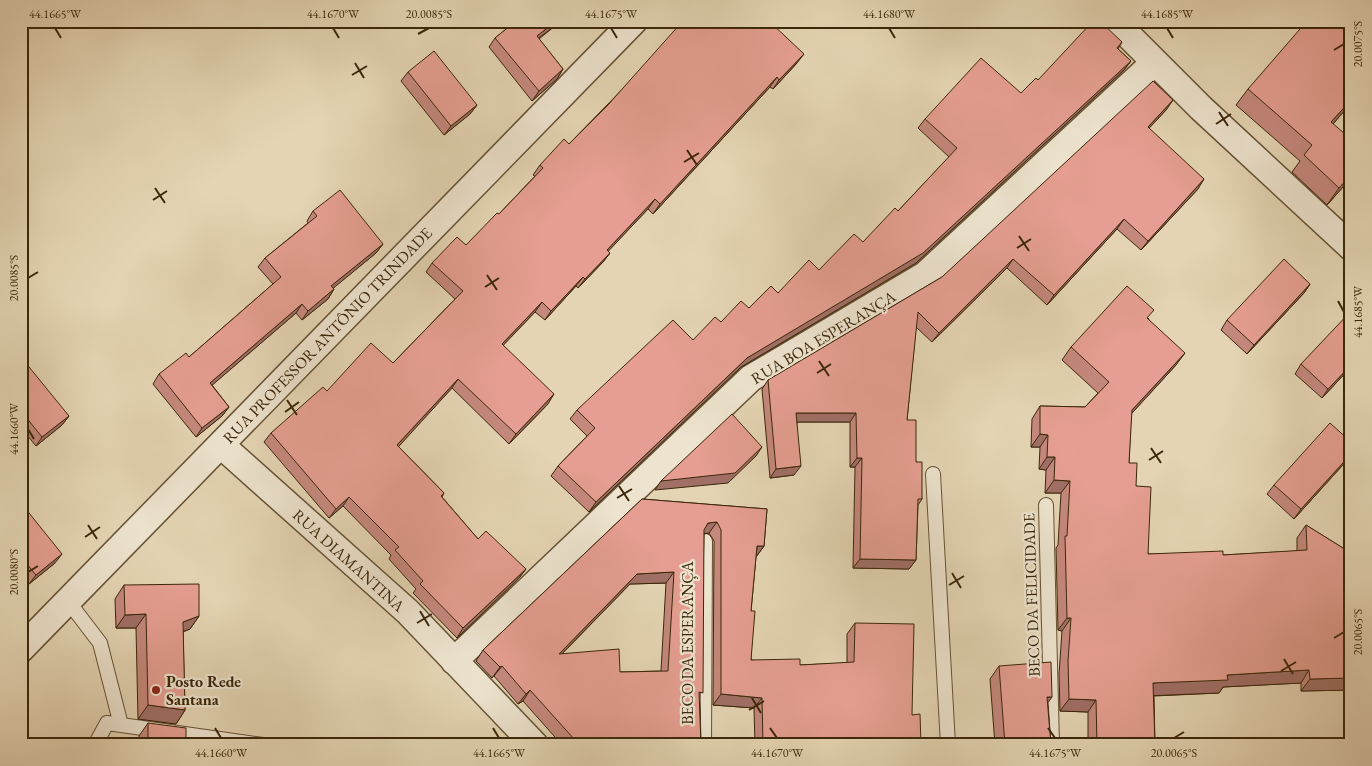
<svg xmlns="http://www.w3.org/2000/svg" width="1372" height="766" font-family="'EB Garamond',serif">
  <rect width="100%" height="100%" fill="#e4d4b3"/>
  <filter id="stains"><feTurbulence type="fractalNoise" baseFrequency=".004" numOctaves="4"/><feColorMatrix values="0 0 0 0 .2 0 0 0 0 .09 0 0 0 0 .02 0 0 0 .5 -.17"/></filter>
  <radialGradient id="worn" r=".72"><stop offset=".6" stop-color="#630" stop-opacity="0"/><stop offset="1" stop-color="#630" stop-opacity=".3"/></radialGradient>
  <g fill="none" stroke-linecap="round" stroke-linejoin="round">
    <defs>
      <path id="lane" d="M933,474L948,745
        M1046,505L1052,745
        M68,601L100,643L121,725
        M95,745L107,723L263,745
        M704,745L705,541"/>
      <path id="street" d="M1114,21L1201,108L1351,247
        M221,445L408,612L535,745
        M21,649L634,21
        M454,661L751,378L925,275L1155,62"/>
    </defs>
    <use href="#lane" stroke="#655234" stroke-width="16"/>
    <use href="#street" stroke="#655234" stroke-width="29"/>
    <use href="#lane" stroke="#ede3ce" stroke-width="14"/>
    <use href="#street" stroke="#ede3ce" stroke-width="26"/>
  </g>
  <path fill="#c5887d" stroke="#3b270a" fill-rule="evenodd" d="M516,21H561L539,39L563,69L557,79L532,101L489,47L495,38Z
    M1351,21V103L1333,124L1351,178L1327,205L1292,172L1300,161L1236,105L1248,89Z
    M684,26L797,63L773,89L770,87L653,214L648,209L608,251L610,253L603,262L578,288L576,286L545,320L535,312L503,345L548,404L509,444L452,388L398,446L444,493L442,497L478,539L526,569L519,578L457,638L413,593L416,589L389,559L391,555L343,506L329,518L264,442L271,433L327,391L393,363L455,299L426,272L432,263L466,245L499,214L535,176L533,175L540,165L569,144Z
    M1122,42L1118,49L1131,61L1124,70L916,263L741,367L589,512L551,476L558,466L587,436L570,419L577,410L693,340L721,322L778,293L819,270L863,242L898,211L949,157L918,128L925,119L1021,93L1038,80Z
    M408,72L477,105L470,114L444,135L401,81Z
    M1167,109L1149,128L1198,189L1141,250L1117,229L1047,305L1007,268L932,342L916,327L907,420L916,462L922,499L918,505L916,560L909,569L853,568L855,467H850V422H797L794,475L770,478L762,389L768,380L942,277Z
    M313,211L383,244L376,253L333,288L334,289L328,299L302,320L296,313L212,385L229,407L222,416L196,437L153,384L159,374L189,357L273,284L258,267L265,258L308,223L307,221Z
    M1310,284L1304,293L1247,354L1221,330L1227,320Z
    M1148,318L1176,365L1131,414L1129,463L1136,486L1148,554L1223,555L1297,551V538L1306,525L1351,553V690L1301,691V683L1223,687L1219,693L1154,696L1155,745H1088V712L1060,711L1059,674L1062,631L1058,630L1056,548L1058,545L1061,493H1045L1046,470L1039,469L1040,447H1031L1032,419L1040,406L1085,407L1098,393L1062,360L1071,347Z
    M1301,364L1351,367L1322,398L1295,374Z
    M21,365L69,416L62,425L36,446L21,428Z
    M1350,457L1294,519L1267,494L1274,485Z
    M642,499L767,509L764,546L756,557L751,611V660L800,665L847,663V634L855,623L912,715L921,745H755L754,708L713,705L714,541L709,533L704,534L700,698L701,745H562L523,701L518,704L494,676L492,678L476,661L483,650ZM666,583L661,671L620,672L562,654L630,584Z
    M21,503L55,563L29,584L21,574Z
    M124,585L199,616L190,629L183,632L185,710L176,724L138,719L136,628H116L115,599Z
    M999,666L1048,703L1051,745H995L990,679Z
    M148,723L186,745H139V736Z"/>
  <path fill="#a06f66" stroke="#3b270a" d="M556,21H561L530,45L537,36Z
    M804,54L797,63L773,89L779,80Z
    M1131,61L1124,70L916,263L741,367L589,512L596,502L747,358Z
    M563,69L557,79L532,101L539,91Z
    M777,77L770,87L653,214L660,204Z
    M1173,100L1167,109L1141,137L1148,127Z
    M1351,100V103L1320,139L1331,122Z
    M477,105L470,114L444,135L451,126Z
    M1351,175V178L1327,205L1339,188Z
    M1204,179L1198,189L1141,250L1148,241Z
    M655,199L648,209L600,260L607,250Z
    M1124,219L1117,229L1047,305L1054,295Z
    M383,244L376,253L325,295L331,286Z
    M610,253L603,262L578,288L585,279Z
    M1013,259L1007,268L932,342L939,333Z
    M583,277L576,286L545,320L551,311Z
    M1310,284L1304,293L1247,354L1254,345Z
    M334,289L328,299L302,320L308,311Z
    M542,302L535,312L495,354L502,344Z
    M302,304L296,313L203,393L210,383Z
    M1185,353L1176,365L1123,423L1132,410Z
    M1351,365V367L1322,398L1328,389Z
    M458,379L452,388L391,455L397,445Z
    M554,394L548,404L509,444L516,434Z
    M229,407L222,416L196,437L202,428Z
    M796,413H856L850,422H790Z
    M69,416L62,425L36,446L42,437Z
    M1040,434L1048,435L1040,447H1031Z
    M762,447L756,456L728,483L655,490L661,481Z
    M1351,454V456L1294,519L1301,509Z
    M1047,457H1055L1046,470L1039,469Z
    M857,458H862L855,467H850Z
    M801,466L794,475L770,478L776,469Z
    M1054,480L1070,481L1061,493H1045Z
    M349,497L343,506L329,518L336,509Z
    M717,522L709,533L700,534L708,523Z
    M757,546H764L756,557Z
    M62,554L55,563L29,584L36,575Z
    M860,559L916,560L909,569L853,568Z
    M526,569L519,578L457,638L463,628Z
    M674,572L666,583L630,584L551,665L559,654L637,574Z
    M146,614L136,628H116L125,615Z
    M199,616L190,629L174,635L183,622Z
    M1067,618H1071L1062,631L1058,630Z
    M502,666L494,676L492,678L500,667Z
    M1309,670L1301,683L1223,687L1219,693L1145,696L1153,683L1227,675Z
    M1351,678V690L1301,691L1310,679Z
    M530,690L523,701L518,704L526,694Z
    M721,694L762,698L754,708L713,705Z
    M1047,697H1052L1042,711Z
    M1069,699L1096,700L1088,712L1060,711Z
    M148,705L185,710L176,724L138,719Z"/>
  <path fill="#e59e91" stroke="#3b270a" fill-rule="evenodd" d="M516,21H556L537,36L563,69L539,91L495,38Z
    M688,21H769L804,54L779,80L777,77L660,204L655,199L607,250L610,253L585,279L583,277L551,311L542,302L502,344L554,394L516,434L458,379L397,445L444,493L441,496L478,539L486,531L526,569L463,628L420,584L423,581L395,550L399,547L349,497L336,509L271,433L323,387L327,391L371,343L393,363L463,291L432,263L457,237L466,245L497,213L499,214L543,168L540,165L564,139L569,144L607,106L681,23L684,26Z
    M1093,21H1100L1122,42L1117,48L1131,61L923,253L747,358L596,502L558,466L595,428L577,410L673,320L693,340L715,317L721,322L741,301L749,308L771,286L778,293L809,260L819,270L854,234L863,242L895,208L898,211L957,148L925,119L981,58L1021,93L1036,78L1038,80Z
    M1307,21H1351V100L1331,122L1351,139V175L1339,188L1304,155L1312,145L1248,89Z
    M434,51L477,105L451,126L408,72Z
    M1153,81L1173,100L1148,127L1204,179L1148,241L1124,219L1054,295L1013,259L939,333L918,312L907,420H916V462H922V499H918L916,560L860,559L862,458H857L856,413H796L801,466L776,469L768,380L942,277Z
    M340,190L383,244L331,286L334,289L308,311L302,304L210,383L229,407L202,428L159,374L186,353L189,357L281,277L265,258L317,216L313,211Z
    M1284,259L1310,284L1254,345L1227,320Z
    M1127,286L1154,310L1147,318L1185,353L1132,410L1129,463H1137L1136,486L1151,487L1148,554L1223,551V555L1307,550L1306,525L1351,553V678L1310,679L1309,670L1227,675L1228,680L1153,683L1155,745H1097L1096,700L1069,699L1068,661L1071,618H1067L1065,536H1067L1070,481L1054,480L1055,457H1047L1048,435L1040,434V406L1085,407L1109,382L1071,347Z
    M1351,311V365L1328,389L1301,364Z
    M25,362L69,416L42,437L21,411V365Z
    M732,414L762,447L735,473L661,481Z
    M1330,423L1351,442V454L1301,509L1274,485Z
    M642,499L767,509L764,546H757L751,611H755L751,660L800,659V665L854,662L855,623L914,624L912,715L920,714L921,745H763L762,698L721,694V530L717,522L708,523L704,530L703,693L699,692L701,745H585L574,739L530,690L526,694L502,666L500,667L483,650ZM674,572L668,671L620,672L619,649L559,654L637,574Z
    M21,503L62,554L36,575L21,557Z
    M199,584V616L183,622L185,710L148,705L146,614L125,615L124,585Z
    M1051,662L1052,697H1047L1051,745H1005L999,666Z
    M148,723L186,728V745H148Z"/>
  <path fill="none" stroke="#3b270a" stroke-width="2" d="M55,28L61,38M333,28L339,38M611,28L617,38M889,28L895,38M1167,28L1173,38M418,34L429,28M1334,50L1344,44M355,63L364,78M352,75L367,66M1219,112L1228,126M1216,124L1231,114M687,150L697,165M684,162L699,153M155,188L165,203M153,200L167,191M1019,236L1029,251M1017,248L1031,239M487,275L497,290M28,278L38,272M485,287L499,278M1338,301L1344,312M819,361L829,376M817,373L831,364M287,400L297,415M285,412L299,402M28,429L34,439M1151,448L1161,463M1149,460L1163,451M619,486L629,501M617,498L632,489M88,525L97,539M85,537L100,527M28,572L38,566M952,573L961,588M949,585L964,576M420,611L429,626M417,623L432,614M1334,638L1344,632M1284,659L1293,674M1281,671L1296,662M752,698L761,713M749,710L764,701M215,728L221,738M493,728L499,738M770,728L777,738M1048,728L1055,738M1174,738L1184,732"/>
  <circle fill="#8f2418" stroke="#ede3ce" stroke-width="2" cx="156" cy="690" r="5"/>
  <g text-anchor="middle" stroke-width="4.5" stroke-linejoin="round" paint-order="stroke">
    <g font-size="16" fill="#3b270a" stroke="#ede3ce">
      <text transform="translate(327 335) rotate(-46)" y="6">RUA PROFESSOR ANTÔNIO TRINDADE</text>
      <text transform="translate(823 337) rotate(-31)" y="6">RUA BOA ESPERANÇA</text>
      <text transform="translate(349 560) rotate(42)" y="6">RUA DIAMANTINA</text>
      <text transform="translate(1031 595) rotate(-92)" y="6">BECO DA FELICIDADE</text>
      <text transform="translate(687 643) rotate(-90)" y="6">BECO DA ESPERANÇA</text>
    </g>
    <g font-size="16" font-weight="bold" fill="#3b270a" stroke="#ede3ce" text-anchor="start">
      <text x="166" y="687">Posto Rede<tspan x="166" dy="18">Santana</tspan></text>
    </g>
  </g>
  <rect width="1372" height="766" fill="none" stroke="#e4d4b3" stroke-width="55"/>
  <rect x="28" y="28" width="1316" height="710" fill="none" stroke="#3b270a" stroke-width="2"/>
  <g font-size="12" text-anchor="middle" fill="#3b270a">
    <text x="55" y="18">44.1665°W</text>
    <text x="333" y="18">44.1670°W</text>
    <text x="429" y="18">20.0085°S</text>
    <text x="611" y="18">44.1675°W</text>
    <text x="889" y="18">44.1680°W</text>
    <text x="1167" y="18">44.1685°W</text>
    <text transform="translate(1358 44) rotate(-90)" y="4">20.0075°S</text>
    <text transform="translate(14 278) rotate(-90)" y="4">20.0085°S</text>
    <text transform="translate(1358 312) rotate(-90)" y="4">44.1685°W</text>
    <text transform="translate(14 429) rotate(-90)" y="4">44.1660°W</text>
    <text transform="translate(14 572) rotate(-90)" y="4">20.0080°S</text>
    <text transform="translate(1358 632) rotate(-90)" y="4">20.0065°S</text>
    <text x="221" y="757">44.1660°W</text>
    <text x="499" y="757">44.1665°W</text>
    <text x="777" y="757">44.1670°W</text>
    <text x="1055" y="757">44.1675°W</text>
    <text x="1174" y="757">20.0065°S</text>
  </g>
  <rect width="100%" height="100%" filter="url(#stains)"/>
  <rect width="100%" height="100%" fill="url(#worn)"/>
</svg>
